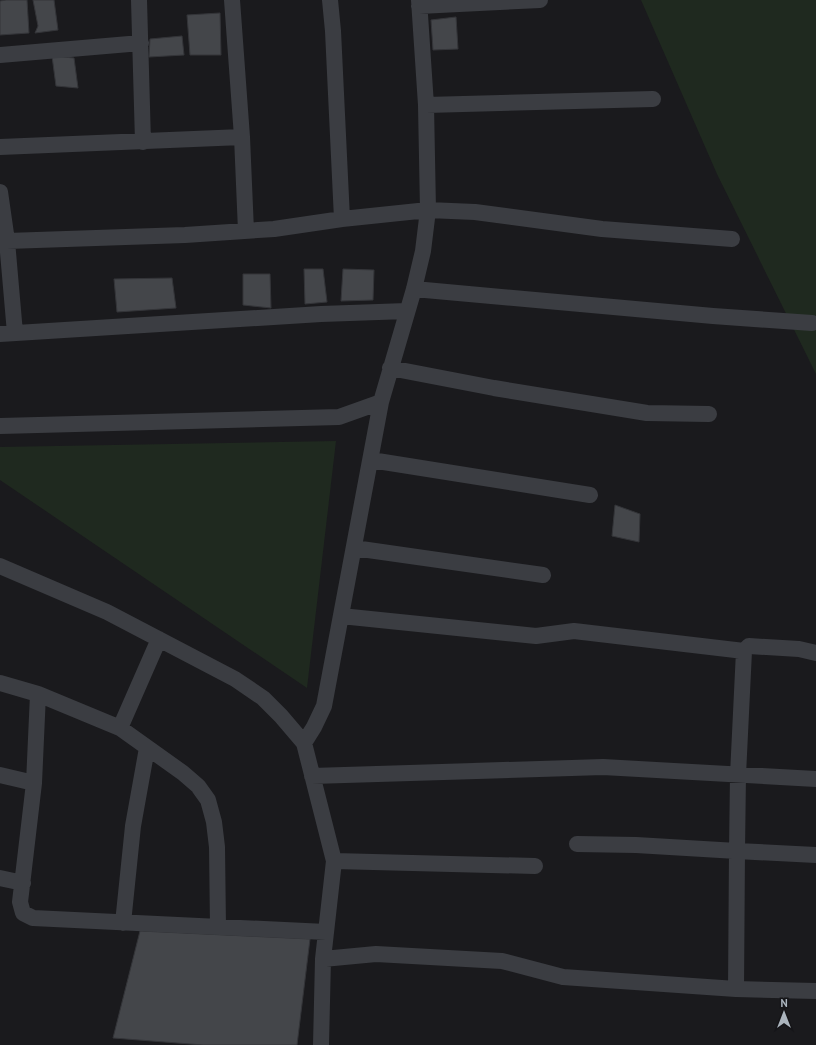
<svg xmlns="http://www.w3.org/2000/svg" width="816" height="1045" font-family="'PT Sans',sans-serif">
  <rect width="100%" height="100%" fill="#1a1a1d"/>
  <path fill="#1f291f" d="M641,0H816V374L717,174Z
    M336,441L307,688L0,480V447Z"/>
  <path fill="#44464a" stroke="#343539" d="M6,0H27L29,33L0,35V1Z
    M33,0H54L58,30L35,33L38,26Z
    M220,13L221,55H190L187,15Z
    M456,17L458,49L433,50L431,20Z
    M182,36L184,55L149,57L150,39Z
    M52,56L74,58L78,88L56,86Z
    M304,269H323L327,302L305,304Z
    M343,269L374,270L373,300L341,301Z
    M243,274H270L271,308L243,305Z
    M172,278L176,308L117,312L114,279Z
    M615,505L640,514L639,542L612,536Z
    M140,931L310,939L297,1045H203L113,1038Z"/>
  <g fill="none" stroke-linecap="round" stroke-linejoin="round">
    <path stroke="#3b3d42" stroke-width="16" d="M139,0L143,142
      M232,0L242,137L246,231
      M419,0L426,105L428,210L475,212L602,229L732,239
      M419,6L540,0
      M0,55L141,43
      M426,105L653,99
      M0,147L242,137
      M0,192L7,241L15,333
      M7,241L185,235L274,229L342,219
      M414,289L713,316L812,323
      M0,334L321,314L407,311
      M390,368L494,388L647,413L709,414
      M0,426L339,417L381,402
      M371,460L590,495
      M354,548L543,575
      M0,566L107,612L235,679L263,698L281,716L304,743L314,727L324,706L381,402L414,289L423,251L428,210L342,219L333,31L330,0
      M341,616L536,636L574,631L744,651
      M0,683L38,694L120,728L183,773L198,786L208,800L214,822L217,847L218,927
      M38,694L34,783L20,902L23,913L33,918L326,932
      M120,728L159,639
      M304,743L334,861L323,959L321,1045
      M0,775L34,783
      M312,776L603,767L816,779
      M577,844L636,845L737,851L738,775L744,651L749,646L799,649L816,653
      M334,861L535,866
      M0,878L23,883
      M123,923L133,826L147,748
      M323,959L376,954L502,961L563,977L736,989L816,991
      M736,989L737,851L816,855"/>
  </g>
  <g transform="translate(784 1013)" stroke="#151518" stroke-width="3" paint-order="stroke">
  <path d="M0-3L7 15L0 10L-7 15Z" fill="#abb4bd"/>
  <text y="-6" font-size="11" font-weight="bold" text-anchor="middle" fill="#abb4bd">N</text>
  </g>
</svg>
